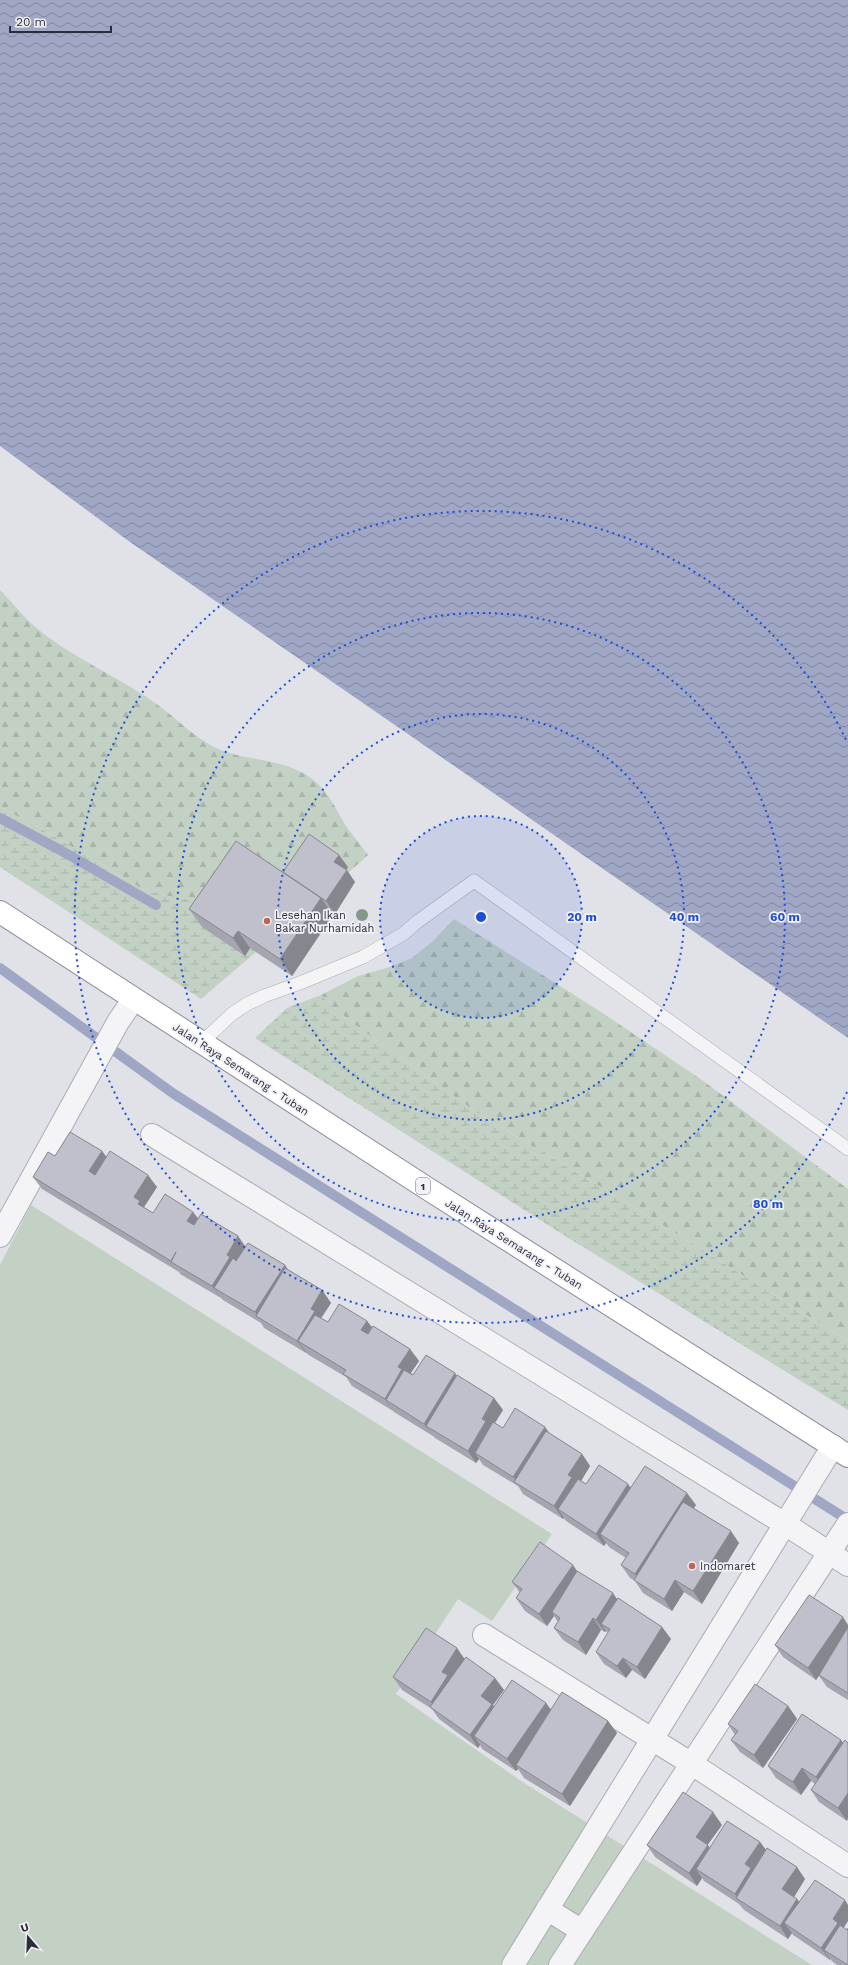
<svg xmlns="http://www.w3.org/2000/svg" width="848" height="1965" font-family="'Work Sans',sans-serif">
  <defs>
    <pattern id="forest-firs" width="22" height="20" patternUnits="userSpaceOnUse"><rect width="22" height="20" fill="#c3d1c4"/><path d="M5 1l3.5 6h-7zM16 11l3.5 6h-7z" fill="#a8b4a9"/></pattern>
    <pattern id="wetland-marsh" width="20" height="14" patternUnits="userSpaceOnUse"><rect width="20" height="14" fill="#c3d1c4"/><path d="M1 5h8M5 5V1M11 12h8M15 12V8" fill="none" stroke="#a8b4a9"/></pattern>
    <pattern id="water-waves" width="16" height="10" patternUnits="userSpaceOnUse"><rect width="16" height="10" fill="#a0a7c5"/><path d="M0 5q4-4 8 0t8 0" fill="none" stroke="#8388a1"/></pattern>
  </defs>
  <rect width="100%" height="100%" fill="#e1e2e8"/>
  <path fill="#c3d1c4" d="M31,1205L552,1534L492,1621L458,1599L396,1694L521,1781L812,1965H0V1265Z"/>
  <path fill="url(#forest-firs)" d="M0,590C11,601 21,614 33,625C70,657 118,676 158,705C177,719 194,737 216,748C249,763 289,757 317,783C330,795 337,811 346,826C353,836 361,845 368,855L339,881L203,901L167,896L139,887L47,832L0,807Z
    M454,919L598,1010L702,1080L848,1189V1341L624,1201L476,1112L347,1019L321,995L358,976L393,966L412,958L433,941Z"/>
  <path fill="url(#wetland-marsh)" d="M0,807L47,832L139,887L167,896L203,901L339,881L201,999L0,867Z
    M321,995L347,1019L476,1112L624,1201L848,1341V1410L562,1234L255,1038L287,1008Z"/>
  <path fill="url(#water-waves)" d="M0,0H848V1038L130,542L0,446Z"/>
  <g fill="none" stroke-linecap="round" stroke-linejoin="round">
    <path stroke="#a0a7c5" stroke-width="10" d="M0,818L62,851L156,905
      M0,968L174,1094L848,1520"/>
    <defs>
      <path id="service" d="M201,1043L232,1014L247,1004L264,996L300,983L363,957L403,934L417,922L474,881L848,1149"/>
      <path id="minor" d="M152,1135L785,1524L848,1565
        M0,1236L118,1022L133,1000
        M484,1635L692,1764L848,1866
        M547,1909L582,1931
        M513,1965L833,1446
        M560,1965L848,1524"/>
      <path id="trunk" d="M0,912L425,1187L848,1456"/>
    </defs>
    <use href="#service" stroke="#aaacb5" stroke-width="14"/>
    <use href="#minor" stroke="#aaacb5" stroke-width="24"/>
    <use href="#trunk" stroke="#8a8c9e" stroke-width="24"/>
    <use href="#service" stroke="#f4f4f7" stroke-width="13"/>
    <use href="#minor" stroke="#f4f4f7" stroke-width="22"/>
    <use href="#trunk" stroke="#fff" stroke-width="22"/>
  </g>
  <circle fill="#85978a" cx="362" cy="915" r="6"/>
  <path fill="#a4a5af" d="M348,867L346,870L355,882L335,914L330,911L333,915L292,976L250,948L245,956L202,927L189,909L283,872Z
    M102,1151L106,1157L157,1187L144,1207L145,1208L153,1213L193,1212L198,1218L238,1236L245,1247L288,1270L322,1290L331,1303L321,1319L328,1322L367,1321L372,1327L410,1349L419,1361L411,1373L413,1375L457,1376L494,1398L503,1410L495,1423L503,1428L551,1434L582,1454L590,1466L581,1481L586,1484L631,1487L696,1505L694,1508L739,1543L702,1604L684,1592L672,1611L643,1593L635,1581L630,1578L621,1565L626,1558L609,1547L606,1543L604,1546L566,1521L564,1518L563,1519L523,1494L518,1486L483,1465L479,1459L476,1463L435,1438L433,1436L394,1412L393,1411L352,1386L346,1377L307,1354L306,1352V1353L264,1328L261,1323L223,1300L221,1298L180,1274L179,1272L42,1189L33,1177L55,1156Z
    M577,1571L617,1600L662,1627L671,1639L645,1679L632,1670L626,1678L604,1664L596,1652L608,1633L606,1631L605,1632L601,1630L586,1655L563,1640L554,1628L558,1622L554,1616L547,1626L525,1611L516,1598L520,1593L512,1582Z
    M848,1625V1700L827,1687L819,1676L816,1680L783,1657L775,1645Z
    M465,1659L495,1678L504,1690L493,1705L494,1707L546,1703L551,1710L608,1721L617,1733L570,1806L524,1778L518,1769L516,1771L482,1749L480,1745L478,1748L439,1719L432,1709L402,1690L393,1677Z
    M788,1706L797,1719L763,1768L740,1752L731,1740L735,1735L728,1724Z
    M841,1740L843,1743H848V1818L847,1821L819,1802L811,1790L815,1784L811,1781L801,1795L776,1778L768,1766Z
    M722,1825L707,1845L710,1848L760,1842L766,1850L805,1879L794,1897L797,1899L799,1902L844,1928L848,1965H837L833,1962L830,1959V1960L793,1935L792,1933L788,1939L744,1910L739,1904L704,1881L702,1878L697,1886L655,1857L647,1845Z"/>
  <path fill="#86868e" d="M339,855L348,867L343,874L334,862Z
    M347,870L355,882L335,914L326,901Z
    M321,898L333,915L292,976L280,959Z
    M238,931L250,948L245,956L233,938Z
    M102,1151L111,1163L98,1184L89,1171Z
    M148,1175L157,1187L144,1207L148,1213L147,1216L134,1197Z
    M193,1212L202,1224L196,1234L187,1221Z
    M238,1236L247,1249L214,1288L221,1298L212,1286L227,1255Z
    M285,1265L293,1277L259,1318L255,1312Z
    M322,1290L331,1303L320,1319L298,1341L306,1352V1353L297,1341L311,1309Z
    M367,1321L376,1333L370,1342L361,1330Z
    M410,1349L419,1361L408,1377L386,1400L393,1411L385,1399L398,1367Z
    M455,1373L464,1386L426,1426L433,1436L424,1424Z
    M494,1398L503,1410L491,1429L475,1453L479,1459L476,1463L468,1451L482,1419Z
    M545,1427L554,1439L519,1484L513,1477Z
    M582,1454L590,1466L578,1486L558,1509L564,1518L563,1519L554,1506L568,1475Z
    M628,1484L637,1496L600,1534L606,1543L604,1546L596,1534Z
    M687,1493L696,1505L644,1586L642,1585L635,1574Z
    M731,1531L739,1543L702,1604L693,1591Z
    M573,1565L581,1577L552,1612L554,1616L547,1626L539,1614Z
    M675,1580L684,1592L672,1611L664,1599Z
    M613,1593L621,1605L601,1624L606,1631L605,1632L596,1620Z
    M843,1617L848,1625V1634L816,1680L808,1668Z
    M593,1618L601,1630L586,1655L578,1642Z
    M662,1627L671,1639L645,1679L637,1667Z
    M457,1648L466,1661L439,1713L431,1702L442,1672Z
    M623,1658L632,1670L626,1678L617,1666Z
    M495,1678L504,1690L493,1705L501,1717L474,1736L480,1745L478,1748L470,1735L481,1696Z
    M546,1703L555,1715L516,1765L518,1769L516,1771L507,1759Z
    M788,1706L797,1719L763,1768L754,1755Z
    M608,1721L617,1733L570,1806L562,1794Z
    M841,1740L848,1750L825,1790L816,1777Z
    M802,1768L811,1781L801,1795L793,1782Z
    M848,1793V1818L847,1821L838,1808Z
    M713,1812L722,1825L704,1850L696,1837Z
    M760,1842L769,1854L739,1901L735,1894L745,1864Z
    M708,1845L716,1858L696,1869L702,1878L697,1886L689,1873Z
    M797,1867L805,1879L791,1902L782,1889Z
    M797,1899L806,1911L784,1923L792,1933L788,1939L780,1926Z
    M845,1900L848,1905V1921L843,1929L824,1950L830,1959V1960L821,1948L833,1919Z"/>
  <path fill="#bfc0cb" stroke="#86868e" d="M309,834L339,855L334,862L347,870L326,901L283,872Z
    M236,841L321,898L280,959L238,931L233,938L189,909Z
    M70,1132L102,1151L89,1171L95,1175L110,1151L148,1175L134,1197L140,1201L138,1204L153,1213L165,1194L193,1212L187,1221L194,1225L201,1214L238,1236L227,1255L230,1257L212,1286L171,1262L176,1252L171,1261L33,1177L48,1152L55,1156Z
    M248,1243L285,1265L255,1312L214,1288L233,1258L236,1261Z
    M285,1268L322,1290L311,1309L315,1311L297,1341L256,1316Z
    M339,1304L367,1321L361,1330L368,1334L373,1326L410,1349L398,1367L402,1369L385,1399L343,1374L346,1370L298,1341L315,1315L328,1322Z
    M426,1355L455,1373L424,1424L386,1400L404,1370L413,1375Z
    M457,1375L494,1398L482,1419L486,1421L468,1451L426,1426Z
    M515,1408L545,1427L513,1477L475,1453L493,1422L503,1428Z
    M546,1431L582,1454L568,1475L572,1477L554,1506L514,1482Z
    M599,1465L628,1484L596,1534L558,1509L578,1479L586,1484Z
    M645,1466L687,1493L635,1574L621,1565L629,1553L600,1534Z
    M683,1502L731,1531L693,1591L675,1580L664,1599L634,1580Z
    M540,1542L573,1565L539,1614L516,1598L522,1589L512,1582Z
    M577,1571L613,1593L596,1620L593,1618L578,1642L554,1628L560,1618L552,1612Z
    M809,1595L843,1617L808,1668L775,1645Z
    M618,1598L662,1627L637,1667L623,1658L617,1666L596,1652L610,1629L601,1624Z
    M848,1627V1693L819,1675Z
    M426,1628L457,1648L442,1672L448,1675L431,1702L393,1677Z
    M466,1657L495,1678L481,1696L492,1704L470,1735L430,1707Z
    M512,1680L546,1703L507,1759L474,1736Z
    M755,1684L788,1706L754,1755L731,1740L738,1731L728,1724Z
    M562,1692L608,1721L562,1794L516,1765Z
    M802,1714L841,1740L816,1777L802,1768L793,1782L768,1766Z
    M845,1740L848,1743V1793L838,1808L811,1790Z
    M683,1792L713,1812L696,1837L708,1845L689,1873L647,1845Z
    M727,1821L760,1842L745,1864L751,1868L735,1894L696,1869Z
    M767,1848L797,1867L782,1889L797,1899L780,1926L736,1898Z
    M815,1880L845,1900L833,1919L838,1923L821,1948L784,1923Z
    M840,1925L847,1930L848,1928V1965L824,1950Z"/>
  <circle cx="481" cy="917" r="101" fill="#1d4ed8" fill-opacity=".12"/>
  <g fill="none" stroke="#1d4ed8" stroke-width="2" stroke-dasharray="2 4">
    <circle cx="481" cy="917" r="101"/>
    <circle cx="481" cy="917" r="203"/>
    <circle cx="481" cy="917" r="304"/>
    <path d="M847 1092A406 406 0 1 1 847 742"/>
  </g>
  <g fill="#c06454" stroke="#f1f1f6" stroke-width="1.5">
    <circle cx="267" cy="921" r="4"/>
    <circle cx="692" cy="1566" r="4"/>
  </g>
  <g text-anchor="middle" stroke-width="3.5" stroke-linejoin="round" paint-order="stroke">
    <rect fill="#f1f1f6" stroke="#666876" stroke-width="1" x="416" y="1178" width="14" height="16" rx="3"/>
    <g font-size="10" font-weight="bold" fill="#2b2d3f">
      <text x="423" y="1190">1</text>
    </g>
    <g font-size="11" fill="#2b2d3f" stroke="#f1f1f6" text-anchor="start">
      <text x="275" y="919">Lesehan Ikan<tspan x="275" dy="13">Bakar Nurhamidah</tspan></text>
      <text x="700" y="1570">Indomaret</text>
    </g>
    <g font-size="11" fill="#2b2d3f" stroke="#f1f1f6">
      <text transform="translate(241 1069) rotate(33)" y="4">Jalan Raya Semarang - Tuban</text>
      <text transform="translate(514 1244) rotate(32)" y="4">Jalan Raya Semarang - Tuban</text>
    </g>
  </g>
  <circle cx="481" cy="917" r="6" fill="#1d4ed8" stroke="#f1f1f6" stroke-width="2"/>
  <g font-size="12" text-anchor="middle" font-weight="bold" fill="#1d4ed8" stroke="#f1f1f6" stroke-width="3.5" stroke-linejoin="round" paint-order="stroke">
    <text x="582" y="921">20 m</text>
    <text x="684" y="921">40 m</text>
    <text x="785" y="921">60 m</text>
    <text x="768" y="1208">80 m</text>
  </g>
  <g transform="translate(28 1937) rotate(341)" stroke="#f1f1f6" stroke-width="3" paint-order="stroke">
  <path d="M0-3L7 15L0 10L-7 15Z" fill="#2b2d3f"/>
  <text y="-6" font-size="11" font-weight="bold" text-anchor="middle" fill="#2b2d3f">U</text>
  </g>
  <path d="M10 26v6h101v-6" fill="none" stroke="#2b2d3f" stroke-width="2"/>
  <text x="16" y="26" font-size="12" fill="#2b2d3f" stroke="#f1f1f6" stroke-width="3" paint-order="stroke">20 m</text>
</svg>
